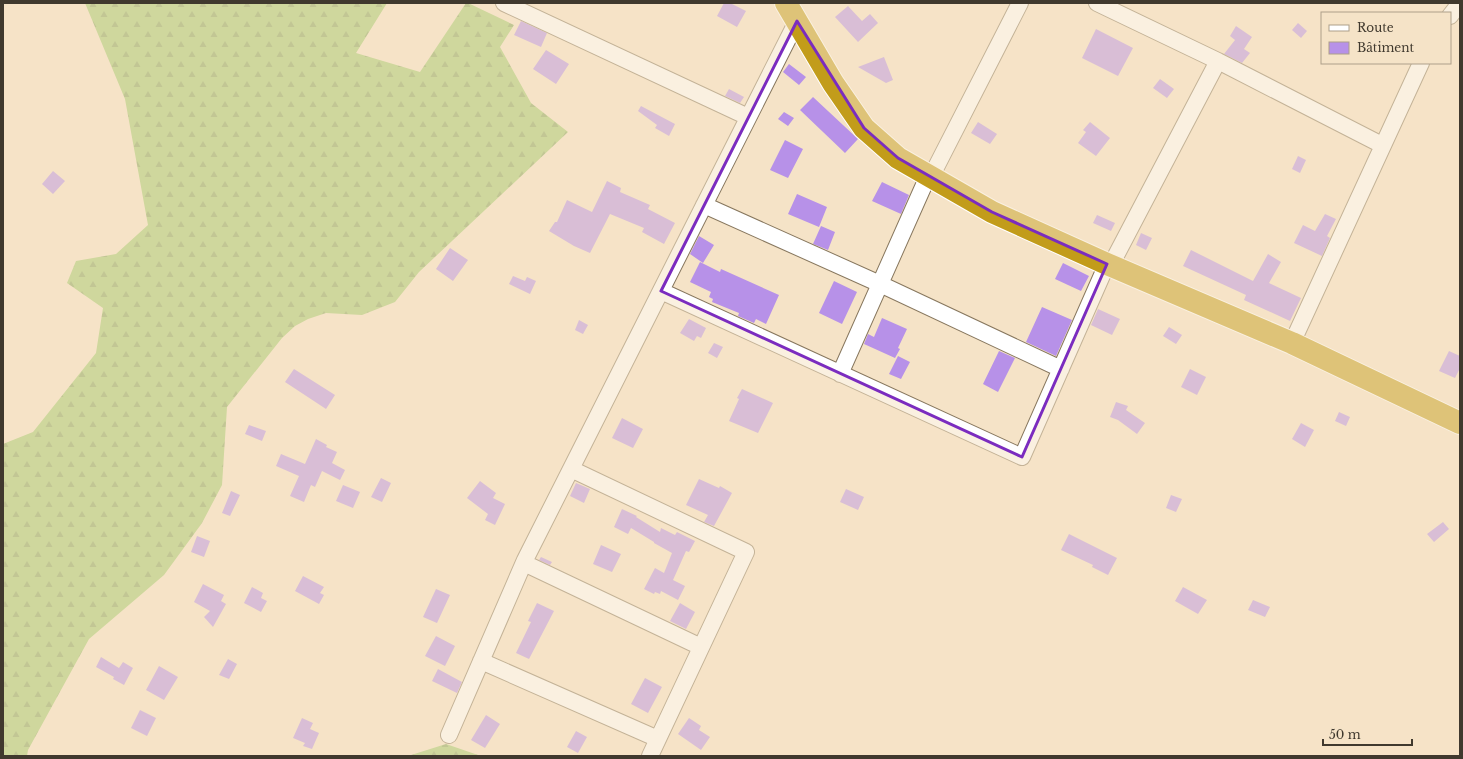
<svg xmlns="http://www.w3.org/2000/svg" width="1463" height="759" font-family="'Libre Baskerville',serif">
  <defs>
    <pattern id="forest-firs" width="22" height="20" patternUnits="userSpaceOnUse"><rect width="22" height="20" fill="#9fc76a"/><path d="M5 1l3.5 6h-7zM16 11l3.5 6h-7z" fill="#83a358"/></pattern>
  </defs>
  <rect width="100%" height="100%" fill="#f5e3c7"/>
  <path fill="url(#forest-firs)" d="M85,3H387L356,53L420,72L466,3H468L514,25L500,47L531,103L568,132L419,272L395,302L362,315L326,313L308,319L295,326L282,338L227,407L222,485L202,523L164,575L89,639L28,750L27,756H3V444L33,432L96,353L103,308L67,283L76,261L116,254L148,225L125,99Z
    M446,744L478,755L501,756H408Z"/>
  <path fill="#b791e8" d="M724,3H730L746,11L737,27L717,16Z
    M848,6L862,21L870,14L878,23L858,42L835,17Z
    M521,21L547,33L541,47L514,35Z
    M1298,23L1307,31L1301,38L1292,30Z
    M1236,26L1252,37L1244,49L1250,53L1242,63L1224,54L1235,40L1230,36Z
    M1096,29L1133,48L1118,76L1082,58Z
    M546,50L569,64L556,84L533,69Z
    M884,57L893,80L886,83L858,67Z
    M789,64L806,77L799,85L783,72Z
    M1160,79L1174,89L1167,98L1153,88Z
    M729,89L744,97L740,103L725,96Z
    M813,97L858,139L845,153L800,110Z
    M641,106L675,124L669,136L655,128L657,125L638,111Z
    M784,112L794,118L788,126L778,119Z
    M978,122L997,134L990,144L971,133Z
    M1090,122L1110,138L1096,156L1078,143L1086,132L1083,130Z
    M785,140L803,149L788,178L770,170Z
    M1298,156L1306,160L1300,173L1292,169Z
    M53,171L65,181L53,194L42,184Z
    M607,181L621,188L620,192L650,205L648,209L675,223L664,244L642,232L644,228L610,214L590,253L574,246L549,231L555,222H557L567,200L592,212Z
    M882,182L909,195L901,214L872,201Z
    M797,194L827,207L819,227L788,214Z
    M1325,214L1336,219L1327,236L1330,238L1322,256L1294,243L1303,225L1315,231Z
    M1097,215L1115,223L1111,231L1093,223Z
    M821,226L835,232L828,250L813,244Z
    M1141,233L1152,238L1146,250L1136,245Z
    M699,236L714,245L703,263L690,254Z
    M450,248L468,260L453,281L436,269Z
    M1191,250L1253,281L1268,254L1281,262L1269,283L1301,298L1290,321L1244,300L1246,295L1183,266Z
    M700,262L720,272L721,269L779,295L766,324L756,319L754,323L738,316L739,313L712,302L713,299L709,297L711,292L690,282Z
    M1063,263L1089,276L1081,291L1055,279Z
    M513,276L525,281L527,277L536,281L530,294L509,284Z
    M834,281L857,292L842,324L819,313Z
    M1042,307L1072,320L1056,356L1026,342Z
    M1098,309L1120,319L1112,335L1091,325Z
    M882,318L907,329L898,348L900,349L895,358L864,344L868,334L874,337Z
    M689,319L706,328L701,338L697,336L694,341L680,333Z
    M579,320L588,325L583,334L575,330Z
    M1169,327L1182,335L1176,344L1163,336Z
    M714,343L723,347L717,358L708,353Z
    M999,351L1015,358L998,392L983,384Z
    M1449,351L1460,356V368L1455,378L1439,371Z
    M898,356L910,362L901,379L889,374Z
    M294,369L335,395L326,409L285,382Z
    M1190,369L1206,377L1197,395L1181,387Z
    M742,389L773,403L758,433L729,421L739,399L737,398Z
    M1116,402L1128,406L1126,410L1145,423L1137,434L1118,420L1110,417Z
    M1339,412L1350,417L1346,426L1335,421Z
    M622,418L643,429L633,448L612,438Z
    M1301,423L1314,430L1305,447L1292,439Z
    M249,425L266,431L262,441L245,434Z
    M316,439L327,445L326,447L337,452L332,463L345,470L340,480L322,471L315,487L311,485L304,502L290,496L299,476L276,466L281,454L305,464Z
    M381,478L391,483L382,502L371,497Z
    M699,479L719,488L720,486L732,493L714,526L704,522L708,515L686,505Z
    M480,481L496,493L493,498L505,504L495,525L485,520L488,514L467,498Z
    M576,483L590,489L584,503L570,496Z
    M343,485L360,492L353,508L336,501Z
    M846,489L864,497L858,510L840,502Z
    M231,491L240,495L230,516L222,513Z
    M1171,495L1182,499L1176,512L1166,508Z
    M622,509L637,516L636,517L660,532L661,528L675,535L677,532L695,541L689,552L686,551L673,580L685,586L678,600L661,591L660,594L655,592L654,594L644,589L655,568L664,573L672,553L654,543V542L631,528L628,534L614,527Z
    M1443,522L1449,529L1434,542L1427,534Z
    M1069,534L1117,558L1108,575L1092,567L1093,565L1061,550Z
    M197,536L210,541L204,557L191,552Z
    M601,545L621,554L612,572L593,564Z
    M541,557L552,562L550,565L539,560Z
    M303,576L324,587L320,593L324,595L319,604L295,591Z
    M203,584L224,595L221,601L226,604L213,627L204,617L210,611L194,602Z
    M252,587L263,593L261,598L267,601L261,612L244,603Z
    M1183,587L1207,600L1198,614L1175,601Z
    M436,589L450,595L437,623L423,617Z
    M1253,600L1270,607L1265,617L1248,610Z
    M537,603L554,611L529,659L516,653L531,622L528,621Z
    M680,603L695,612L686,629L670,621Z
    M436,636L455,646L445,666L425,656Z
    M101,657L119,668L123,662L133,668L124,685L113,679L114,677L96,667Z
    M228,659L237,664L229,679L219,675Z
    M159,666L178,677L164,700L146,690Z
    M438,669L462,682L457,693L432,681Z
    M645,678L662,687L648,713L631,704Z
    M140,710L156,718L147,736L131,728Z
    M486,715L500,724L485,748L471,740Z
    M302,718L313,723L310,729L319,733L312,749L303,746L305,743L293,738Z
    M689,718L701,726L699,730L710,737L701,750L678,734Z
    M576,731L587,737L578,753L567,747Z"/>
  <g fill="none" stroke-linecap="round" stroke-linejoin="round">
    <defs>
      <path id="minor" d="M504,3L748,117
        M1097,3L1218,61L1111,265
        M1450,16L1460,3
        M1218,61L1382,145
        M931,177L1020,3
        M704,205L880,284L1061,369
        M661,291L1022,457L1107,264
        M1292,343L1421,63
        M840,374L928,176
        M571,469L746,552L650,756
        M524,563L701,647
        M481,661L658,739
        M449,735L525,560L797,21"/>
      <path id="highway" d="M786,3L833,83L864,128L898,158L992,212L1107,264L1292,343L1460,423"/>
    </defs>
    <use href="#minor" stroke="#87775e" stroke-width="18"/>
    <use href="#highway" stroke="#fff" stroke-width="24"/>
    <use href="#minor" stroke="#fff" stroke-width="16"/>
    <use href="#highway" stroke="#c29c1a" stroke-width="22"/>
  </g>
  <path d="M0 0H1463V759H0ZM797,21L864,128L898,158L992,212L1107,264L1022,457L661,291Z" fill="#f5e3c7" fill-opacity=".55" fill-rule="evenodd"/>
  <path fill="none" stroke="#7b2cbf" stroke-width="3" stroke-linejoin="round" d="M797,21L864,128L898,158L992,212L1107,264L1022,457L661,291Z"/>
  <rect width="1463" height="759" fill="none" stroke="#40392e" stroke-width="8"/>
  <rect x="1321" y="12" width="130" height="52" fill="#f5e3c7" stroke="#ad9f8a"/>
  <rect x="1329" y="25" width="20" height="6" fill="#ffffff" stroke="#ad9f8a"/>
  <text x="1357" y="32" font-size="12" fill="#40392e">Route</text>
  <rect x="1329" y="42" width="20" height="12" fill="#b791e8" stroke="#ad9f8a"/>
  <text x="1357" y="52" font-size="12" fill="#40392e">Bâtiment</text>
  <path d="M1323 739v6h89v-6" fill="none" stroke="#40392e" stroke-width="2"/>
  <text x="1329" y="739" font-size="12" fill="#40392e" stroke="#f5e3c7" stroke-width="3" paint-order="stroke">50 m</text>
</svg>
